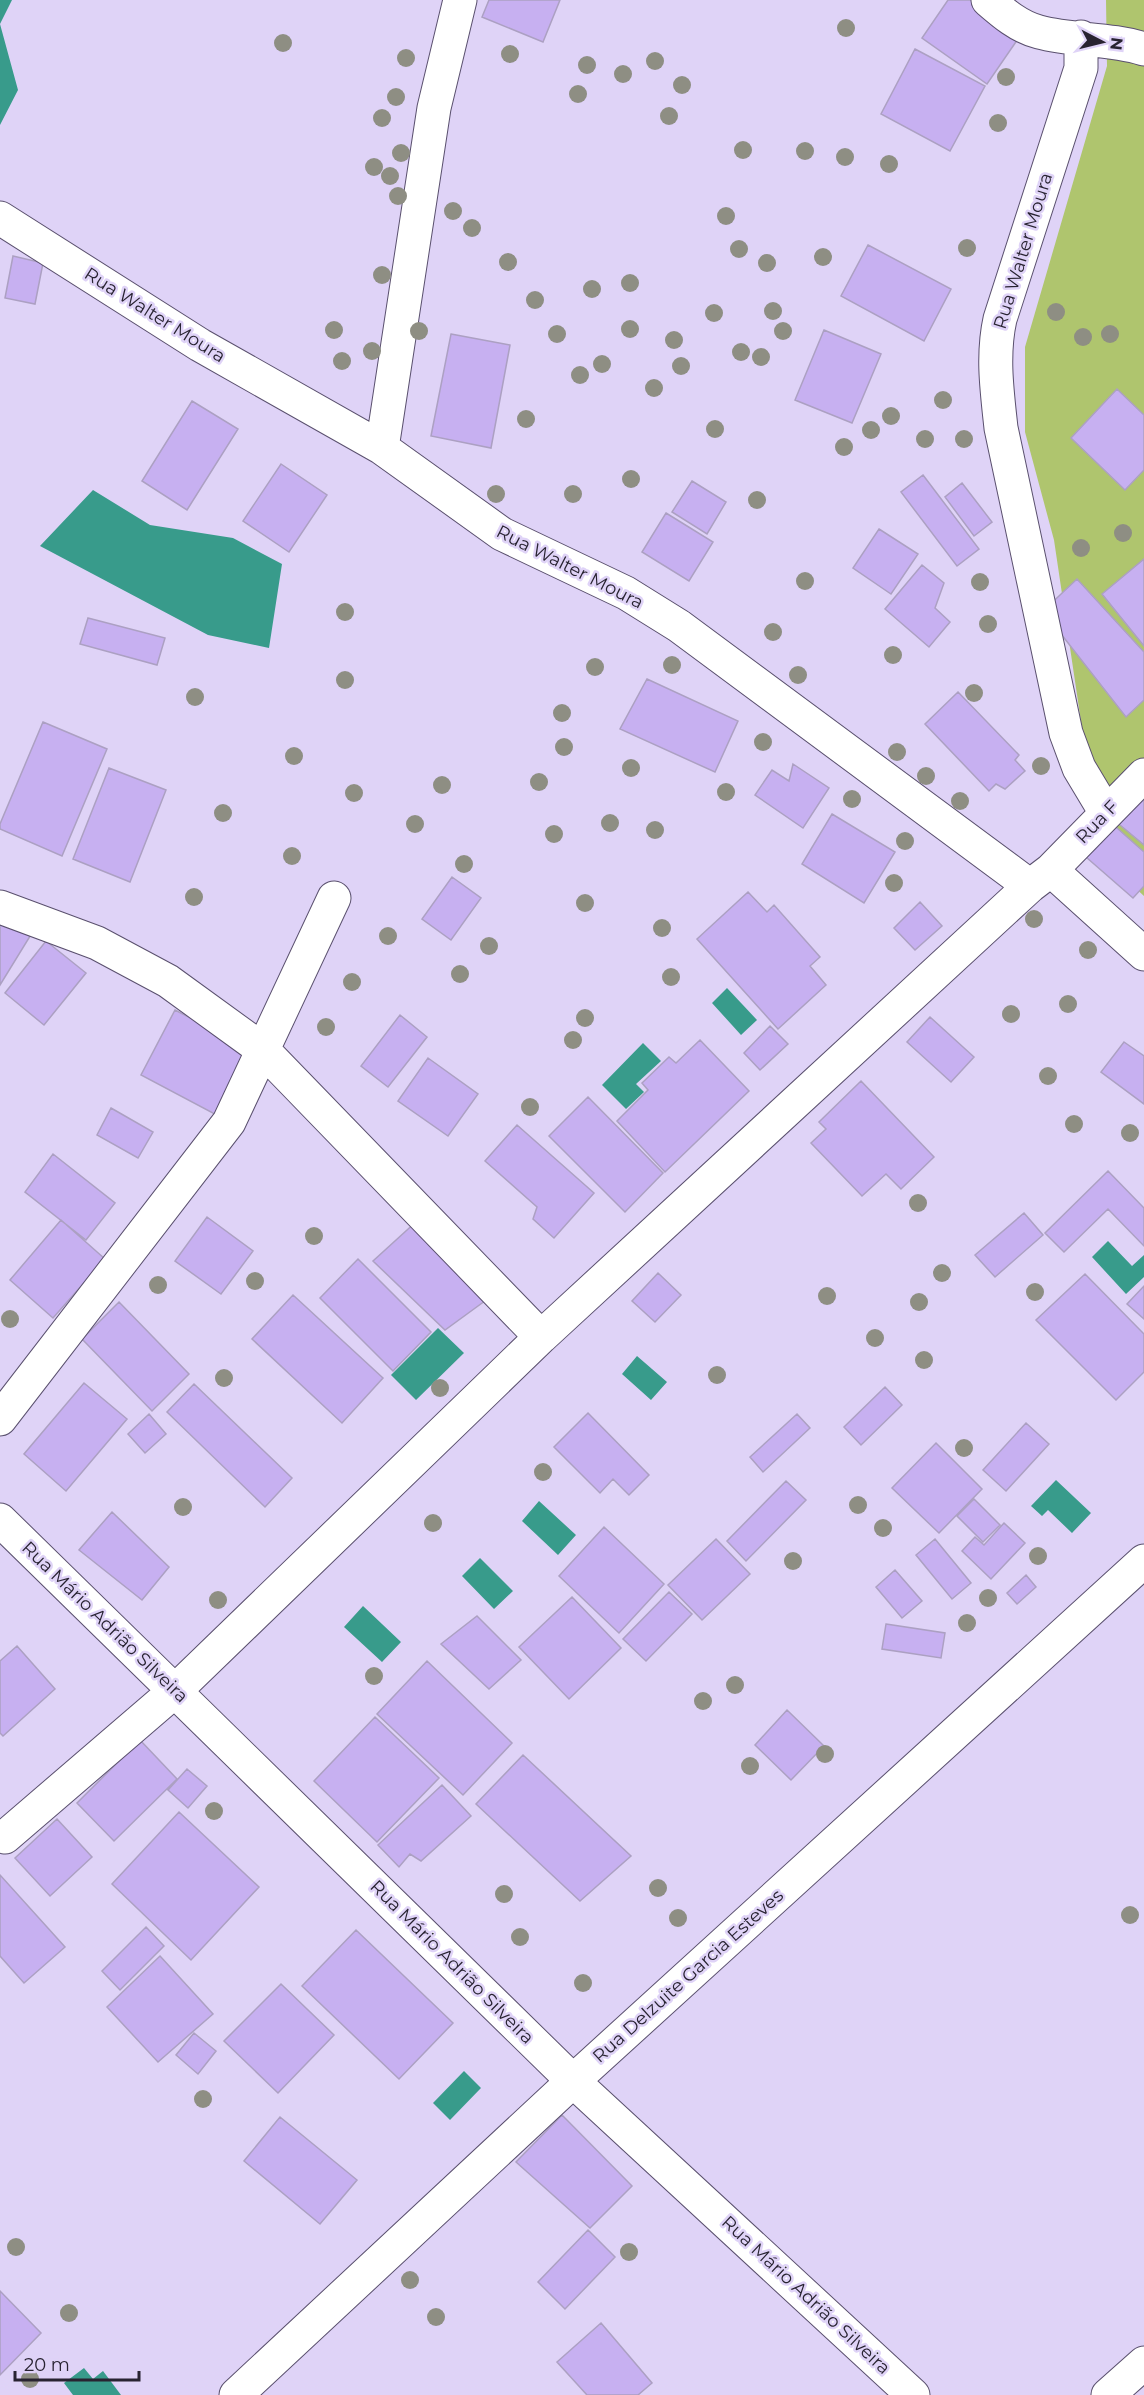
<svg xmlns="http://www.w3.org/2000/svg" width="1144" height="2395" font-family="Montserrat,sans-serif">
  <rect width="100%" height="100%" fill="#dfd3f7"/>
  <path fill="#afc56e" d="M1106,0H1144V896L1101,856L1054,540L1025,432V347L1107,66Z"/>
  <path fill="#389b8b" d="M0,0H12L0,24L18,90L0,125Z
    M93,490L150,525L233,538L282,564L269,648L208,635L40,546Z
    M727,988L757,1020L741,1035L712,1003Z
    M643,1043L661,1061L636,1084L644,1092L626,1109L602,1085Z
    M1108,1241L1132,1266L1144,1255V1277L1126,1294L1092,1257Z
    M438,1328L464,1353L416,1400L391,1375Z
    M637,1356L667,1382L651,1400L622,1374Z
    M1056,1480L1091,1513L1072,1533L1048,1510L1042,1516L1031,1506Z
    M539,1501L576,1535L558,1555L522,1521Z
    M480,1558L513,1591L494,1609L462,1576Z
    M363,1606L401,1642L382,1662L344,1627Z
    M464,2071L481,2088L450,2120L433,2103Z
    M84,2368L93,2379L103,2371L121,2395H73L64,2383Z"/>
  <path fill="#c7b0f1" stroke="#aca0c2" stroke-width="1.5" d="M489,0H560L543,42L482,17Z
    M948,0H975L1022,33L987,84L922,38Z
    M915,49L985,86L950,151L881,114Z
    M868,245L951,289L924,341L841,296Z
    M13,256L43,263L35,304L5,298Z
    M824,330L881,354L852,423L795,400Z
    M451,334L510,345L491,448L431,436Z
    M1117,389L1144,415V470L1125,490L1071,438Z
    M192,401L238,429L187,510L142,481Z
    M281,464L327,495L289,552L243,521Z
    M923,475L979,549L957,566L901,492Z
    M692,481L726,502L707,534L672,512Z
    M962,483L992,522L974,536L945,497Z
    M666,513L713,542L689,581L642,552Z
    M879,529L918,554L891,594L853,568Z
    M1144,559V646L1102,594Z
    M922,565L944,583L935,608L950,622L929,647L885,609Z
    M1077,579L1144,652V700L1126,717L1043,611Z
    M88,618L165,638L157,665L80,644Z
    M647,679L738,721L715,772L620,729Z
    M958,692L1019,755L1015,760L1025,771L1005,789L996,784L989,791L925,724Z
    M43,722L107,749L62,856L0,829V824Z
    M793,764L829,788L803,828L755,795L772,770L789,781Z
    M1144,767V845L1102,810Z
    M109,768L166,790L130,882L73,859Z
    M1099,812L1144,852V886L1133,898L1071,844Z
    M832,814L895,852L864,903L802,864Z
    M452,877L481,898L451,940L422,919Z
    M748,892L767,912L774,905L820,957L810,966L826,985L778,1029L697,939Z
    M920,902L942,926L915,950L894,928Z
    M0,913L32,933L0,985Z
    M46,941L86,973L44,1025L5,993Z
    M175,1010L260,1054L226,1120L141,1075Z
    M400,1015L427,1037L388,1087L361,1066Z
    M930,1017L974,1057L951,1082L907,1042Z
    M770,1026L788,1044L760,1070L744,1053Z
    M700,1040L749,1091L665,1172L617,1121L648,1090L642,1083L669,1057L676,1063Z
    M1124,1042L1144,1056V1104L1101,1072Z
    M428,1058L478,1094L448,1136L398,1101Z
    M861,1081L934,1157L901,1189L886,1174L862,1196L811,1143L826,1129L819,1122Z
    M588,1097L663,1173L625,1212L549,1136Z
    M111,1108L153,1132L138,1158L97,1135Z
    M517,1125L594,1193L554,1238L533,1219L537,1207L485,1161Z
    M53,1154L115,1203L86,1240L25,1192Z
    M1108,1171L1144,1208V1246L1108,1209L1064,1252L1045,1233Z
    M1024,1213L1043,1235L995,1277L975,1255Z
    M207,1217L253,1251L221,1294L175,1261Z
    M61,1220L105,1259L53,1318L10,1280Z
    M418,1220L489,1298L445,1330L373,1261Z
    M358,1259L431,1332L393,1371L320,1298Z
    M658,1273L681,1295L655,1322L632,1301Z
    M1085,1274L1144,1334V1372L1116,1400L1036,1320Z
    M1144,1286V1319L1127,1304Z
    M293,1295L383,1378L342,1423L252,1339Z
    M119,1302L189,1374L152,1411L82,1339Z
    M84,1383L127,1419L66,1491L24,1454Z
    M194,1384L292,1478L265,1507L167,1412Z
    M885,1387L902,1405L861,1445L844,1427Z
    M588,1413L649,1475L629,1495L613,1479L600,1493L554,1447Z
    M149,1414L166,1434L145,1453L128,1434Z
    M797,1414L810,1428L763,1472L750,1457Z
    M1026,1423L1049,1444L1006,1491L983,1470Z
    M936,1443L982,1489L939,1533L892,1488Z
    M786,1481L806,1500L746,1561L727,1541Z
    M974,1499L1000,1525L983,1542L957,1516Z
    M112,1512L169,1567L142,1600L79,1550Z
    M1004,1523L1025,1543L991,1579L962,1551L975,1537L984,1545Z
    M604,1527L664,1584L619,1633L559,1576Z
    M716,1539L750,1574L702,1620L668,1585Z
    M935,1539L971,1583L952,1599L916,1555Z
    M895,1570L922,1601L902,1618L876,1587Z
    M1026,1575L1036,1587L1017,1604L1007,1593Z
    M669,1592L692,1614L646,1661L623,1639Z
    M572,1597L621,1648L569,1699L519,1647Z
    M477,1616L521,1660L489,1689L441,1644Z
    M886,1624L945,1633L941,1658L882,1649Z
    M17,1646L55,1689L3,1736L0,1733V1661Z
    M427,1661L512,1743L463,1795L377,1714Z
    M787,1710L824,1746L791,1780L755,1745Z
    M375,1717L439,1778L377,1842L314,1781Z
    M140,1740L177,1779L114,1841L77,1803Z
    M523,1755L631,1856L580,1901L476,1804Z
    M187,1769L207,1786L188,1808L168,1790Z
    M442,1785L471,1816L421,1861L410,1854L399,1867L378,1845Z
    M179,1812L259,1887L191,1960L112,1884Z
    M57,1819L92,1857L50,1896L15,1858Z
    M0,1875L65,1947L24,1983L0,1956Z
    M146,1927L164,1946L120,1990L102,1971Z
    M356,1930L453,2023L399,2079L302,1986Z
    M160,1956L213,2014L158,2062L107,2007Z
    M281,1984L334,2035L278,2093L224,2041Z
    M194,2033L216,2051L198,2074L176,2055Z
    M562,2115L632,2186L590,2228L516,2162Z
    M280,2117L357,2180L320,2224L244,2161Z
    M588,2230L615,2257L565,2309L538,2282Z
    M0,2291L41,2333L0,2375Z
    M601,2323L652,2383L638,2395H587L557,2362Z"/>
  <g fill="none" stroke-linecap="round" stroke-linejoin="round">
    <defs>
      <path id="minor" d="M988,0C1003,13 1019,27 1039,32C1073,41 1109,38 1144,49
        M1081,37V68L1000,319C992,355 997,391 1001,428L1066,733L1079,768L1106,813
        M0,218L200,345L382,448L502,534L626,593L679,626L1030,886
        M382,448L434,108L460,0
        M1051,870L1144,954
        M0,907L97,943L168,981L263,1050L541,1337
        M0,1419L229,1122L334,898
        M0,1520L573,2081L913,2395
        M0,1836L5,1837L176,1690L541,1337L1030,886L1051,870L1144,775
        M236,2395L573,2081L1144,1561
        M1108,2395L1144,2363"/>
    </defs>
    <use href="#minor" stroke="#5a506e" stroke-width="35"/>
    <use href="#minor" stroke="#fff" stroke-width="33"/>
  </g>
  <g fill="#8e8e83">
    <circle cx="846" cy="28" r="9"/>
    <circle cx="283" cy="43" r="9"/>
    <circle cx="510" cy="54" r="9"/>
    <circle cx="406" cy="58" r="9"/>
    <circle cx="655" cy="61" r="9"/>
    <circle cx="587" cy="65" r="9"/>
    <circle cx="623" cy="74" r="9"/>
    <circle cx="1006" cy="77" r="9"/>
    <circle cx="682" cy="85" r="9"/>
    <circle cx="578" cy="94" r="9"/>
    <circle cx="396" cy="97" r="9"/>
    <circle cx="669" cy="116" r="9"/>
    <circle cx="382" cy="118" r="9"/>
    <circle cx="998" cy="123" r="9"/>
    <circle cx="743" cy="150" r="9"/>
    <circle cx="805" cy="151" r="9"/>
    <circle cx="401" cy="153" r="9"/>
    <circle cx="845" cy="157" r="9"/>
    <circle cx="889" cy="164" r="9"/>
    <circle cx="374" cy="167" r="9"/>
    <circle cx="390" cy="176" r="9"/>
    <circle cx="398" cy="196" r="9"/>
    <circle cx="453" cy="211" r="9"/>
    <circle cx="726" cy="216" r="9"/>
    <circle cx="472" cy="228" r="9"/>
    <circle cx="967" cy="248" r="9"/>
    <circle cx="739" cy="249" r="9"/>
    <circle cx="823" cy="257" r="9"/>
    <circle cx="508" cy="262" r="9"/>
    <circle cx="767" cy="263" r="9"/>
    <circle cx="382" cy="275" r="9"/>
    <circle cx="630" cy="283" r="9"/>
    <circle cx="592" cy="289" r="9"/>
    <circle cx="535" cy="300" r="9"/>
    <circle cx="773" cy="311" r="9"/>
    <circle cx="1056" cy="312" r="9"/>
    <circle cx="714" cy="313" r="9"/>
    <circle cx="630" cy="329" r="9"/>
    <circle cx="334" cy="330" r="9"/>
    <circle cx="419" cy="331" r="9"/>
    <circle cx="783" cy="331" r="9"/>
    <circle cx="557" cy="334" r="9"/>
    <circle cx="1110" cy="334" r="9"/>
    <circle cx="1083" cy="337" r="9"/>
    <circle cx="674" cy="340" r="9"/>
    <circle cx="372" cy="351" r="9"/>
    <circle cx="741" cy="352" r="9"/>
    <circle cx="761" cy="357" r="9"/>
    <circle cx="342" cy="361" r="9"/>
    <circle cx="602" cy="364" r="9"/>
    <circle cx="681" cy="366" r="9"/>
    <circle cx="580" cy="375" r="9"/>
    <circle cx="654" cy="388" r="9"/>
    <circle cx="943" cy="400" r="9"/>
    <circle cx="891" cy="416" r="9"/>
    <circle cx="526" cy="419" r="9"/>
    <circle cx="715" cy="429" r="9"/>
    <circle cx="871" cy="430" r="9"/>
    <circle cx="925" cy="439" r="9"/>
    <circle cx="964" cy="439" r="9"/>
    <circle cx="844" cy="447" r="9"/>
    <circle cx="631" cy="479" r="9"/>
    <circle cx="496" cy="494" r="9"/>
    <circle cx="573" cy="494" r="9"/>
    <circle cx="757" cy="500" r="9"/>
    <circle cx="1123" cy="533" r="9"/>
    <circle cx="1081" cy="548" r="9"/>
    <circle cx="805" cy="581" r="9"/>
    <circle cx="980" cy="582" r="9"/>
    <circle cx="345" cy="612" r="9"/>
    <circle cx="988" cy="624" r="9"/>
    <circle cx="773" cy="632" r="9"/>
    <circle cx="893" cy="655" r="9"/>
    <circle cx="672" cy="665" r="9"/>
    <circle cx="595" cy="667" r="9"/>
    <circle cx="798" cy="675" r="9"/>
    <circle cx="345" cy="680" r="9"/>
    <circle cx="974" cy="693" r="9"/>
    <circle cx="195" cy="697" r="9"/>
    <circle cx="562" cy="713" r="9"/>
    <circle cx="763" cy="742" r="9"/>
    <circle cx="564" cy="747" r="9"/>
    <circle cx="897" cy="752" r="9"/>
    <circle cx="294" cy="756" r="9"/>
    <circle cx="1041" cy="766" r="9"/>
    <circle cx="631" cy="768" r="9"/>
    <circle cx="926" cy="776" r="9"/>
    <circle cx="539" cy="782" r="9"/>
    <circle cx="442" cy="785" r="9"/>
    <circle cx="726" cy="792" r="9"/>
    <circle cx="354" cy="793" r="9"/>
    <circle cx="852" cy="799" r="9"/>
    <circle cx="960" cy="801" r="9"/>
    <circle cx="223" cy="813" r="9"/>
    <circle cx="610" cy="823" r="9"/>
    <circle cx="415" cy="824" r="9"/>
    <circle cx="655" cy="830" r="9"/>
    <circle cx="554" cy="834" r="9"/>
    <circle cx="905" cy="841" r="9"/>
    <circle cx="292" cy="856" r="9"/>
    <circle cx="464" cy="864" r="9"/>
    <circle cx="894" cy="883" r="9"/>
    <circle cx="194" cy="897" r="9"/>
    <circle cx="585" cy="903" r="9"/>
    <circle cx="1034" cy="919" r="9"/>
    <circle cx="662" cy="928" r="9"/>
    <circle cx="388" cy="936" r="9"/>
    <circle cx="489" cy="946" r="9"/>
    <circle cx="1088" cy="950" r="9"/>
    <circle cx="460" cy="974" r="9"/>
    <circle cx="671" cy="977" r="9"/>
    <circle cx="352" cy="982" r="9"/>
    <circle cx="1068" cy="1004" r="9"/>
    <circle cx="1011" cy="1014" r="9"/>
    <circle cx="585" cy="1018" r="9"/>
    <circle cx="326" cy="1027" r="9"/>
    <circle cx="573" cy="1040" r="9"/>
    <circle cx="1048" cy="1076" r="9"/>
    <circle cx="530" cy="1107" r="9"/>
    <circle cx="1074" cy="1124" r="9"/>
    <circle cx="1130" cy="1133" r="9"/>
    <circle cx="918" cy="1203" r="9"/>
    <circle cx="314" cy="1236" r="9"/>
    <circle cx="942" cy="1273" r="9"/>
    <circle cx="255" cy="1281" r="9"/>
    <circle cx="158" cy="1285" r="9"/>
    <circle cx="1035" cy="1292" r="9"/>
    <circle cx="827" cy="1296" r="9"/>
    <circle cx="919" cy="1302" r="9"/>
    <circle cx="10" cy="1319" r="9"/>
    <circle cx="875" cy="1338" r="9"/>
    <circle cx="924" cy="1360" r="9"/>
    <circle cx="717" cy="1375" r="9"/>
    <circle cx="224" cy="1378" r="9"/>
    <circle cx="440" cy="1388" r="9"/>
    <circle cx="964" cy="1448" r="9"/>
    <circle cx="543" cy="1472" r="9"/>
    <circle cx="858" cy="1505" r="9"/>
    <circle cx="183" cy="1507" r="9"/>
    <circle cx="433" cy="1523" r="9"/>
    <circle cx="883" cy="1528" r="9"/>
    <circle cx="1038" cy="1556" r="9"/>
    <circle cx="793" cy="1561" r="9"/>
    <circle cx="988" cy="1598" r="9"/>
    <circle cx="218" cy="1600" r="9"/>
    <circle cx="967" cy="1623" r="9"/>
    <circle cx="374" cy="1676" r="9"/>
    <circle cx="735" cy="1685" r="9"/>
    <circle cx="703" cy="1701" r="9"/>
    <circle cx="825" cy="1754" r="9"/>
    <circle cx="750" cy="1766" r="9"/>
    <circle cx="214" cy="1811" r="9"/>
    <circle cx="658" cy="1888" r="9"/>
    <circle cx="504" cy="1894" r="9"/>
    <circle cx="1130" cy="1915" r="9"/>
    <circle cx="678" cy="1918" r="9"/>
    <circle cx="520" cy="1937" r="9"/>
    <circle cx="583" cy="1983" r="9"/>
    <circle cx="203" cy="2099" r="9"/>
    <circle cx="16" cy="2247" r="9"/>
    <circle cx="629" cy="2252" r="9"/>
    <circle cx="410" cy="2280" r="9"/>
    <circle cx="69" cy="2313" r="9"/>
    <circle cx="436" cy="2317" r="9"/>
    <circle cx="30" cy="2379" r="9"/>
  </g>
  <g text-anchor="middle" stroke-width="5" stroke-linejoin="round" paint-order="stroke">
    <g font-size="18" fill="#282331" stroke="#dfd3f7">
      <text transform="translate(1023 251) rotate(-73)" y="6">Rua Walter Moura</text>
      <text transform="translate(155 315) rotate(32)" y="6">Rua Walter Moura</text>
      <text transform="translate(570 567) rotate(27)" y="6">Rua Walter Moura</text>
      <text transform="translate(1097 822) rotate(-46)" y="6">Rua F</text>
      <text transform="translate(105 1622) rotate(44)" y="6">Rua Mário Adrião Silveira</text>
      <text transform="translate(452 1962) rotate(45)" y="6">Rua Mário Adrião Silveira</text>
      <text transform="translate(688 1976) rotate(-42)" y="6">Rua Delzuite Garcia Esteves</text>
      <text transform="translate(806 2295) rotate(43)" y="6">Rua Mário Adrião Silveira</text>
    </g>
  </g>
  <g transform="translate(1102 42) rotate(97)" stroke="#dfd3f7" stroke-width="4.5" paint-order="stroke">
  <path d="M0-4.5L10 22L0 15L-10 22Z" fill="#282331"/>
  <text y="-9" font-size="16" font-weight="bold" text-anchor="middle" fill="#282331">N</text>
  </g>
  <path d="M15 2371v9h124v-9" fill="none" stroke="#282331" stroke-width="3"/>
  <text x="24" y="2371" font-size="18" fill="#282331" stroke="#dfd3f7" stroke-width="4.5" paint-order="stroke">20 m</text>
</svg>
